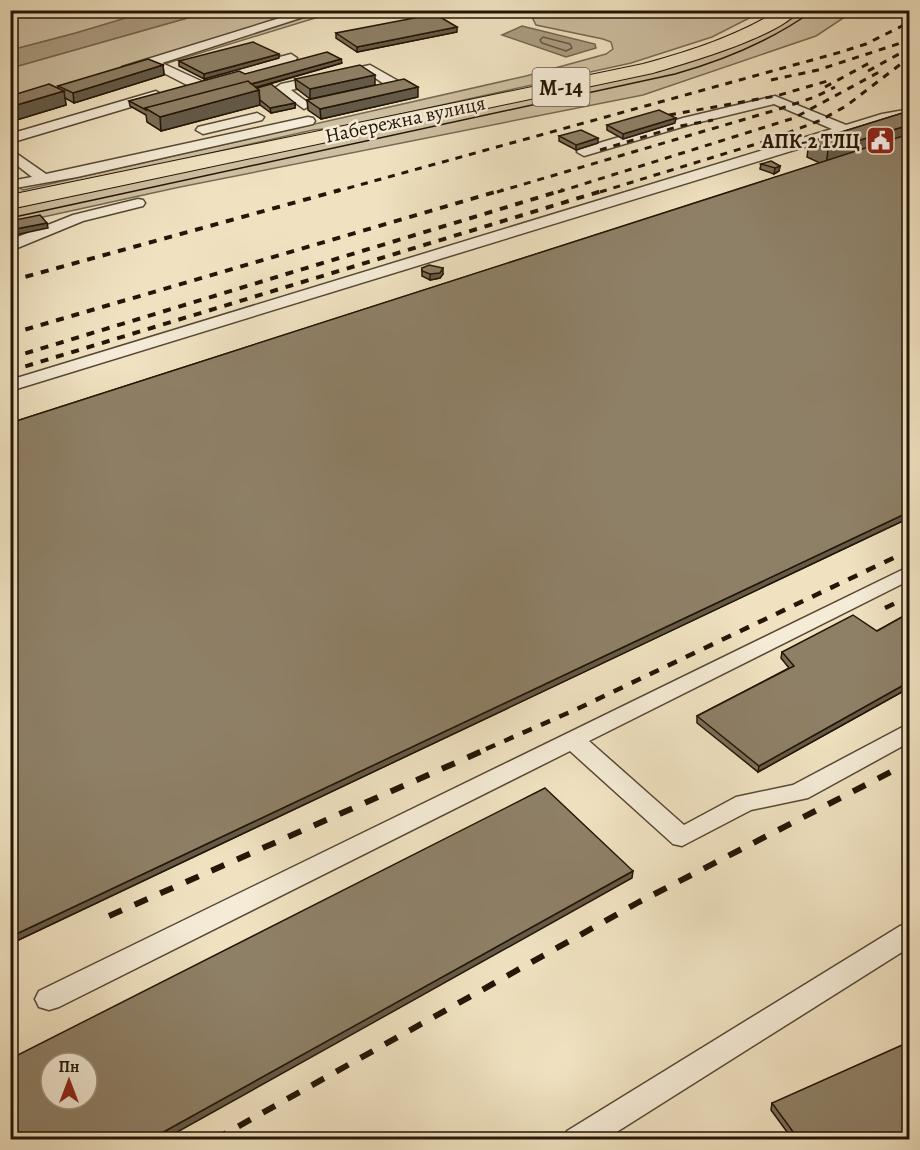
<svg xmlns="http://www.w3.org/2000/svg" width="920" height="1150" font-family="Alegreya,serif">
  <rect width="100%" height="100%" fill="#f0e2c1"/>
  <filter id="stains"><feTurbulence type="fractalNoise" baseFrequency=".00333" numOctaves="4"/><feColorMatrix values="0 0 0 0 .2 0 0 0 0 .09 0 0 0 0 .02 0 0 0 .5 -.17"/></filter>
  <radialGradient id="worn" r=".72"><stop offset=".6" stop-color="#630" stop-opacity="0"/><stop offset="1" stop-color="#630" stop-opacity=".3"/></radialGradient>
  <path fill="#cdbfa1" stroke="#786a53" stroke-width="1.5" d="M10,11H152L76,33L11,50Z
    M212,11H338L11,111V68Z
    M529,11H763L712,37L631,63L343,127L313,130L11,198L10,180L23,190L526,76L606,54L613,49L611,42L603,39L536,25Z
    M797,11H854L816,36L643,95L180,187L11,224L10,209L651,71Z"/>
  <path fill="#ab9c81" stroke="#75664f" stroke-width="1.5" d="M152,10L212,11L11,68V50L76,33Z
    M522,26L595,44L596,48L566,57L502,35Z"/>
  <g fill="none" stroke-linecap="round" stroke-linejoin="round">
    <path stroke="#685843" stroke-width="1.5" d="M543,37L570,44L572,48L566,51L542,43L540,40Z"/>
    <defs>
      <path id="minor" d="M306,10H325L162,63L201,81L202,84L201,87H191L150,66L126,74L120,70L122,67Z
        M291,54L297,58L295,61L212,83L206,79L208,76Z
        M370,65L400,82L401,85L400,88H390L368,73L291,90L311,105L304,109L275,88L281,84Z
        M156,91L162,95L161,98L10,143V134Z
        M775,96L846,125L882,114L910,109V117L889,121L10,391V380L832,129L774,104L692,124L584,156L577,152L579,149L683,118Z
        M257,113L264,117L262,120L203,134L196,130L198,127Z
        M308,117L313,118L315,121L313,124L77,177L10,189V181L32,177L10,160V149L46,174Z
        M138,199L143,200L145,203L143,206L83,221L10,251V240L73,215Z
        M910,566V580L589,741L684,825L736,797L793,785L910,723V742L808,798L751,810L682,846L673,844L570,751L59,1007L49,1010L39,1007L35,999L39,991Z
        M910,923V947L604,1140H563L567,1131L900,926Z"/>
      <path id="highway" d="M779,10H800C778,37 687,63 653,73L10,209V195L643,64C690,51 737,36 779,10Z"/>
    </defs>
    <use href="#minor" stroke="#574834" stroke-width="3"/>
    <use href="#highway" stroke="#241505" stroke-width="2"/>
    <use href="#minor" fill="#f5ecd7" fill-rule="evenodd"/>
    <use href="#highway" fill="#f0e2c1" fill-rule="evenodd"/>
    <path stroke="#241505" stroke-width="1.5" d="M10,218L675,74C725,60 771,41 814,10"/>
    <path stroke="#241505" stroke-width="3" stroke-dasharray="7 7" stroke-linecap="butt" d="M868,71L910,48
      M771,80L818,70L910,40
      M825,87L873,61
      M669,115L776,96L831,80
      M600,150L680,126L713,120
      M334,192L841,52L866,44L910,22
      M497,192L776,110L815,97L835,87
      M558,192L794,118L881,71
      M600,192L766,141L821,120L846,106L910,57"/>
    <path stroke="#241505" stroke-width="4" stroke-dasharray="8 8" stroke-linecap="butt" d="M10,281L340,190
      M10,334L502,190
      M10,358L563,190
      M10,371L605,190"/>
    <path stroke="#241505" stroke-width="4.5" stroke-dasharray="10 10" stroke-linecap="butt" d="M885,608L910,596
      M486,749L577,709L910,550"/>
    <path stroke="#241505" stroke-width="6" stroke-dasharray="14 14" stroke-linecap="butt" d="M109,916L489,748
      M214,1140L639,902L910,762"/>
  </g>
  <path fill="#7a6e59" stroke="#241505" stroke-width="1.5" d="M457,32L357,52L336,38V33Z
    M279,58L204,79L179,66V61Z
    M342,63L256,88L295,103V108L271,113L260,105L161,131L147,122L146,115L130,106L129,101L245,74Z
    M163,65L164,75L74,103L65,98L66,105L10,122V96L58,89V86Z
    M295,79L375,85L310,99L296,88Z
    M418,97L321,119L308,110L307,100Z
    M909,111V518L10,944V423L820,163L807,157L809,142Z
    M675,123L623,139L607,130V125Z
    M559,136L598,143L576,150L559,141Z
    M761,164L780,166L779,171L774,174L760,169Z
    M422,268L443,274L440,278L430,280L422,276Z
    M909,613V688L758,772L697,723V716L789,668L781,658L782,652L877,631Z
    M772,1103L909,1140H793L771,1110Z"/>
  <path fill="#635a48" stroke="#241505" stroke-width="1.5" d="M457,27V32L357,52V47Z
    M279,54V58L204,79V74Z
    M341,59L342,63L158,115L152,112Z
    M163,65L164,75L74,103L73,93Z
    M375,75V85L310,99V89Z
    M418,87V97L321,119L320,109Z
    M259,90L260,105L161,131L160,117Z
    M64,91L66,105L10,122V107Z
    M295,103V108L271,113L270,108Z
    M676,118L675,123L623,139V134Z
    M909,125V138L826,166L828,150Z
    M598,138V143L576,150V145Z
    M780,166L779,171L774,174L775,168Z
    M47,223L48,228L10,236V230Z
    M443,268V274L440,278L430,280V274Z
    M909,512V518L10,944V937Z
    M909,682V688L758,772L759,766Z
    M633,871L632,878L163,1140H149Z"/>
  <path fill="#8e8067" stroke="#241505" stroke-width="1.5" fill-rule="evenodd" d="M435,14L457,27L357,47L336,33Z
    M253,42L279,54L204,74L179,61Z
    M327,52L341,59L251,84L248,81L145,108L146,110L129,101L239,71L245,74Z
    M148,59L163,65L73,93L58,86Z
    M360,65L375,75L310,89L295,79Z
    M404,79L418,87L320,109L307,100Z
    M248,81L259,90L160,117L145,108Z
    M49,84L64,91L10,107V96Z
    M271,84L295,103L270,108L260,100L259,90L257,88Z
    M659,110L676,118L623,134L607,125Z
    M909,111V125L828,150L809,142Z
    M581,130L598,138L576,145L559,136Z
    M909,134V512L10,937V423Z
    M771,161L780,166L775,168L761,164Z
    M40,215L47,223L10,230V221Z
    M429,265L443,268L440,273L430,274L422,271V268Z
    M909,613V682L759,766L697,716L794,666L782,652L853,615L877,631Z
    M545,788L633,871L149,1140H10V1059ZM51,1063H87V1099H51Z
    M909,1042V1140H799L772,1103Z"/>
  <defs>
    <symbol id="civic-square" viewBox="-11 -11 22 22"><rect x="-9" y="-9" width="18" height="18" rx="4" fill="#8f2418" stroke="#f5ecd7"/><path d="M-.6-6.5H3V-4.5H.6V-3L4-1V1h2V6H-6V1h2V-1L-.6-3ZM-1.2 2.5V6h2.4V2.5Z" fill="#fff"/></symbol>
  </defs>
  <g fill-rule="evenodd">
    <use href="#civic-square" x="864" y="124" width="33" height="33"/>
  </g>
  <g text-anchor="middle" stroke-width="5" stroke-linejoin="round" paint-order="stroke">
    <g font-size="20" fill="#241505" stroke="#f5ecd7">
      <text transform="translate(405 119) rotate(-12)" y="7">Набережна вулиця</text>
    </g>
    <g font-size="20" font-weight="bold" fill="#241505" stroke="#f5ecd7" text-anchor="end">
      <text x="860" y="148">АПК-2 ТЛЦ</text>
    </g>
    <rect fill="#f5ecd7" stroke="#635644" stroke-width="1.5" x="532.5" y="68" width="57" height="38" rx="4.5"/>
    <g font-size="22" font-weight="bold" fill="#241505">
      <text x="561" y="95">М-14</text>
    </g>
  </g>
  <rect width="920" height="1150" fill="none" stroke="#f0e2c1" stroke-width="36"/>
  <rect x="12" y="12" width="896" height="1126" fill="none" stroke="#241505" stroke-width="3"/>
  <rect x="18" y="18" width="884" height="1114" fill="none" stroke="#241505" stroke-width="1.5"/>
  <g transform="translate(69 1081)"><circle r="28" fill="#f5ecd7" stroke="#a19683" stroke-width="1.5"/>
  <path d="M0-4.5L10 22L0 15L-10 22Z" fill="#8f2418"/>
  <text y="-9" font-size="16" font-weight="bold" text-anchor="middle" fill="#241505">Пн</text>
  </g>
  <rect width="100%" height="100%" filter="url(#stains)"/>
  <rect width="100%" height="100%" fill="url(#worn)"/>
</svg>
